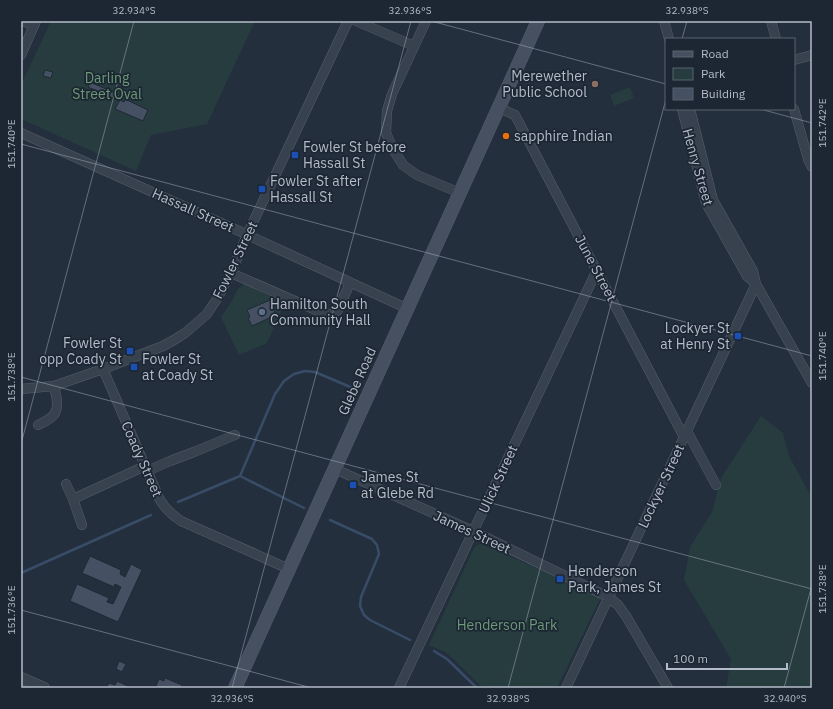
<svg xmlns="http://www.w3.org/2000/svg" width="833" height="709" font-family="'IBM Plex Sans',sans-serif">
  <rect width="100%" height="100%" fill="#242f3e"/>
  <path fill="#263c3f" d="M51,21H255L207,124L151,135L136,171L21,119V85Z
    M630,87L634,98L614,106L610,95Z
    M244,284L285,303L267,343L239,355L221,317L230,304L238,289Z
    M761,416L783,433L789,456L812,498V688H726L731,659L684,580L690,547L712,512L721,478Z
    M482,544L601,597L557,688H483L447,653L429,645L474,548L477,545Z"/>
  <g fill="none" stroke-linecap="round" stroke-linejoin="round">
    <path stroke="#394c67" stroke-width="2.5" d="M240,476L304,508
      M178,502L240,476L275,394L284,381L294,374L305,371L315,372L355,389
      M330,520L372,539L377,545L379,554L361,597L360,606L364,615L370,620L410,640
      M21,573L151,515
      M434,651L447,659L477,688"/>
  </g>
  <path fill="#455162" stroke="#1f2835" d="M45,70L53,72L51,78L43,76Z
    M90,82L120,95L117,100L88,87Z
    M125,99L148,110L143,121L115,109L120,100L124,102Z
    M270,300L276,315L252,326L248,318L250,317L247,310Z
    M90,556L121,570L120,574L125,577L131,564L142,570L118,622L70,601L77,584L109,598L107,602L113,604L121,587L115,584L114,587L82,573Z
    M119,661L126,664L122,672L116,669Z
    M165,678L182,685L181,688H160L156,686L159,679L164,681Z
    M117,681L132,688H106L109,683L115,685Z"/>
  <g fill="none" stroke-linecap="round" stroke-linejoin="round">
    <defs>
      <path id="minor" d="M23,21L34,26
        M356,21L414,46
        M426,21L392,94L387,111L386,133L393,149L403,165L417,175L460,193
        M664,21L669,39
        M771,21L776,39
        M21,55L36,21
        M794,60L812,55
        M499,108L515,115L684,437
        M682,109L706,203L747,276L756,284L812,383
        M690,109L713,200L753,271L756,284
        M794,109L808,159L812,167
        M21,133L239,231L408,309
        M231,273L327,315L333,314L338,310L350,283
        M103,369L159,498C164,508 171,514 181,521L289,569
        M21,389L54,386L103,369L163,346L174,340L185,333L206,315L217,299L231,273L247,235L348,21
        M38,425C53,418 60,414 56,395C55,392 55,389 54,386
        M687,431L716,485
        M335,469L473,531L608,597L618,605L626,616L668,688
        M147,471L170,461L194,452L235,435
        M66,484L73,499L82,525
        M73,499L145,466
        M399,688L597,270
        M566,688L756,284"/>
      <path id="tertiary" d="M21,678L44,688"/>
      <path id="secondary" d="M235,688L538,21"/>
    </defs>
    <use href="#minor" stroke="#565f6c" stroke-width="10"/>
    <use href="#tertiary" stroke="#565f6c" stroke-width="12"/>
    <use href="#secondary" stroke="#565f6c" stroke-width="14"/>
    <use href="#minor" stroke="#38414e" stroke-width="9"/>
    <use href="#tertiary" stroke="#38414e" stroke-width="11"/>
    <use href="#secondary" stroke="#465061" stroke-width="13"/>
  </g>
  <path fill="none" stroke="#b4bcc9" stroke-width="1" stroke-opacity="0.45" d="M431,21L666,84M682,39L687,21M760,109L812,123M21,144L812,356M21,377L812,589M21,444L134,21M21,610L312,688M232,688L411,21M508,688L666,99M784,688L812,585"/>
  <circle fill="#8d6e63" stroke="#1d2633" stroke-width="1.5" cx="595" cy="84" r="4"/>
  <circle fill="#e8710a" stroke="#1d2633" stroke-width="1.5" cx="506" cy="136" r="4"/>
  <g fill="#1a4fb4" stroke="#1d2633" stroke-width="1.5">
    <rect x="291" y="151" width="8" height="8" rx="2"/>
    <rect x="258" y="185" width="8" height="8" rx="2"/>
    <rect x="734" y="332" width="8" height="8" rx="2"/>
    <rect x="126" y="347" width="8" height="8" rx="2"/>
    <rect x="130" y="363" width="8" height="8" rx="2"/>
    <rect x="349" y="481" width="8" height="8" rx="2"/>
    <rect x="556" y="575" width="8" height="8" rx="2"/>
  </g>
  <circle fill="#5c6f8a" stroke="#1d2633" stroke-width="1.5" cx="262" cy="312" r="4"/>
  <g text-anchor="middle" stroke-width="3.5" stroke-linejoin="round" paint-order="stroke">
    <g font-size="14" fill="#b4bcc9" stroke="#1d2633" text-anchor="start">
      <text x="587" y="81" text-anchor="end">Merewether<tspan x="587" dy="16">Public School</tspan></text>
      <text x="514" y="141">sapphire Indian</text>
      <text x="303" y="152">Fowler St before<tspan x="303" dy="16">Hassall St</tspan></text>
      <text x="270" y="186">Fowler St after<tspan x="270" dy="16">Hassall St</tspan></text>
      <text x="270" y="309">Hamilton South<tspan x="270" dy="16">Community Hall</tspan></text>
      <text x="730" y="333" text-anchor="end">Lockyer St<tspan x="730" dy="16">at Henry St</tspan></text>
      <text x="122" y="348" text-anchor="end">Fowler St<tspan x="122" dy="16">opp Coady St</tspan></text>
      <text x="142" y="364">Fowler St<tspan x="142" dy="16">at Coady St</tspan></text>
      <text x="361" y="482">James St<tspan x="361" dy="16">at Glebe Rd</tspan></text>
      <text x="568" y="576">Henderson<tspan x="568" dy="16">Park, James St</tspan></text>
    </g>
    <g font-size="14" fill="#6b9a76" stroke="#1d2633">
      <text x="107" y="83">Darling<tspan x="107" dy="16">Street Oval</tspan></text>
      <text x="507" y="630">Henderson Park</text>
    </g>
    <g font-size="14" fill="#b4bcc9" stroke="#1d2633">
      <text transform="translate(698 167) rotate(74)" y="5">Henry Street</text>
      <text transform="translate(193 210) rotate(24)" y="5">Hassall Street</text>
      <text transform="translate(235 260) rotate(-64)" y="5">Fowler Street</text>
      <text transform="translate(596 268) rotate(62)" y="5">June Street</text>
      <text transform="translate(357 381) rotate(-66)" y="5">Glebe Road</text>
      <text transform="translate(142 459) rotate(66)" y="5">Coady Street</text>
      <text transform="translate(498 479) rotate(-65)" y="5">Ulick Street</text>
      <text transform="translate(661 486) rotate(-65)" y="5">Lockyer Street</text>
      <text transform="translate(472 532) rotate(25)" y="5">James Street</text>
    </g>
  </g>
  <rect width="833" height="709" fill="none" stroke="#1d2633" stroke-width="44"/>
  <rect x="665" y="38" width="130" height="72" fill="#1d2633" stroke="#59626f"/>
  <rect x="673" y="51" width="20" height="6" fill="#465061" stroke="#59626f"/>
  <text x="701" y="58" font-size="12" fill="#b4bcc9">Road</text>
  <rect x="673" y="68" width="20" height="12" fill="#263c3f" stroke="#59626f"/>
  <text x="701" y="78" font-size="12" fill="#b4bcc9">Park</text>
  <rect x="673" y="88" width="20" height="12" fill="#455162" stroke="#59626f"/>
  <text x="701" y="98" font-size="12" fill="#b4bcc9">Building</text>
  <path d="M667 663v6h120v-6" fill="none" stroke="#b4bcc9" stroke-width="2"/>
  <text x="673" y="663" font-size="12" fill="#b4bcc9" stroke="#1d2633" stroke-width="3" paint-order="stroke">100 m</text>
  <rect x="22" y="22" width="789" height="665" fill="none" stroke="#b4bcc9" stroke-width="1.5"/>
  <g font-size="10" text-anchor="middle" fill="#b4bcc9">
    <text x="134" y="14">32.934°S</text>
    <text x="410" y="14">32.936°S</text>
    <text x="687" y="14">32.938°S</text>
    <text transform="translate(822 123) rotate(-90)" y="4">151.742°E</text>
    <text transform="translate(11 144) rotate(-90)" y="4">151.740°E</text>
    <text transform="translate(822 356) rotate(-90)" y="4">151.740°E</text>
    <text transform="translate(11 377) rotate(-90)" y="4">151.738°E</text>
    <text transform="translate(822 589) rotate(-90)" y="4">151.738°E</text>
    <text transform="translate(11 610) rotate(-90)" y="4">151.736°E</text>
    <text x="232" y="702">32.936°S</text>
    <text x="508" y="702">32.938°S</text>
    <text x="785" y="702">32.940°S</text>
  </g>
</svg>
